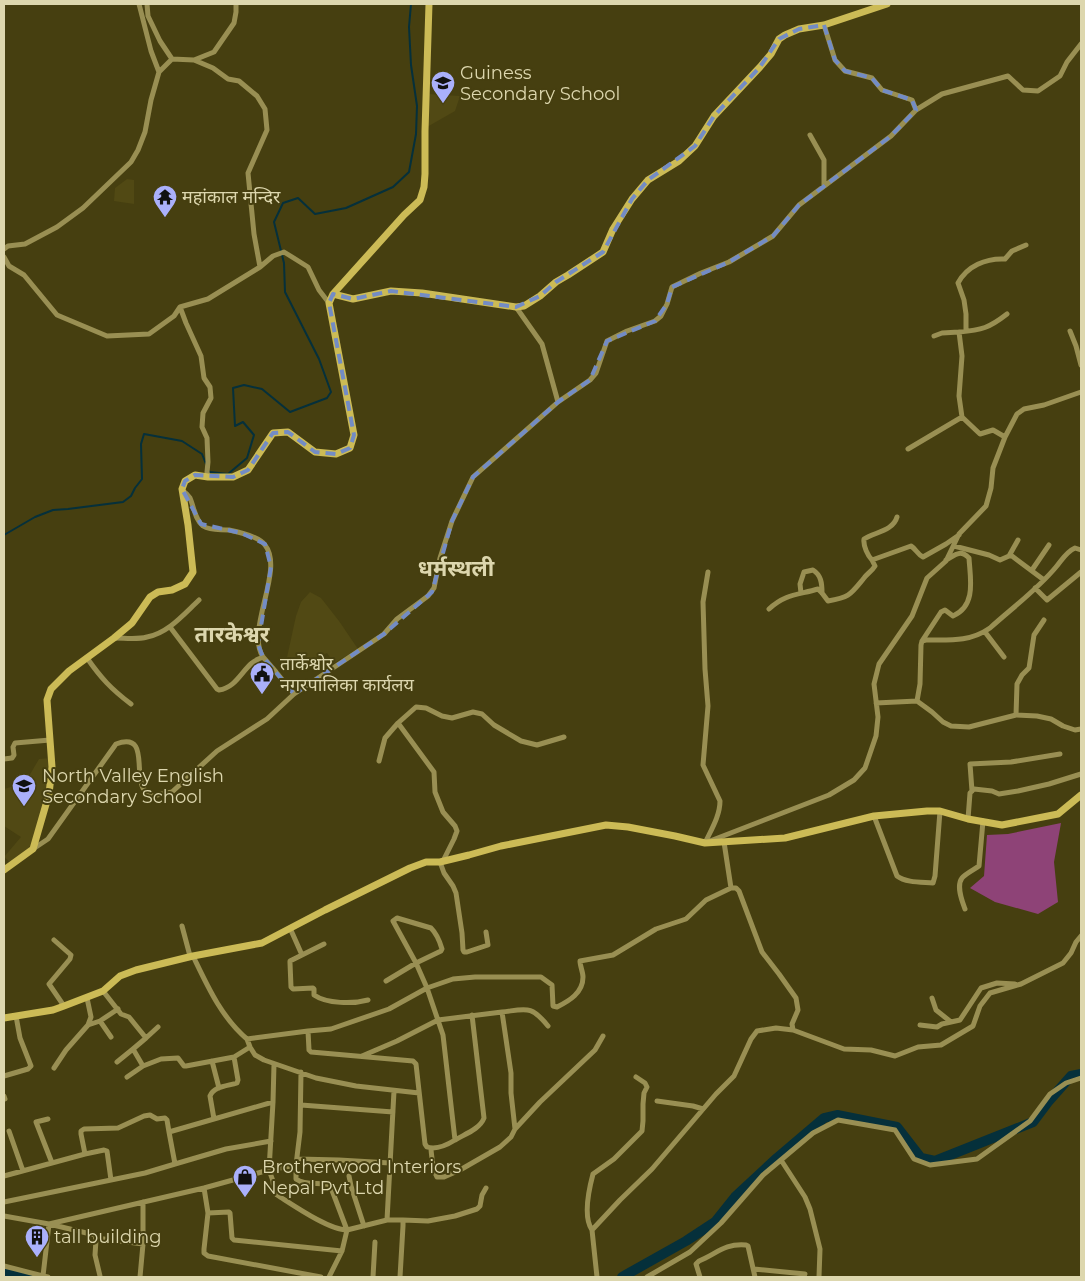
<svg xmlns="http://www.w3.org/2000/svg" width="1085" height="1281" font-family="Montserrat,'Noto Sans Devanagari',sans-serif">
  <rect width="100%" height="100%" fill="#463f10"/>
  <path fill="#514914" d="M428,94L460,96L455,111L427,127Z
    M127,179L134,180V204L114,201L115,188Z
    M310,592L321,598L339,621L358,649L334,663L327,653L303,664L286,662L296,616L301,602Z
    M52,758V771L36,840L14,865L4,857L21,837L4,826V789L25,783L39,759Z"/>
  <path fill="#8e4377" d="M1061,823L1054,862L1058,902L1038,914L995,902L970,888L984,876L987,835L1008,834Z"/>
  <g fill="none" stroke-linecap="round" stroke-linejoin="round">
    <path stroke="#05303b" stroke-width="2" d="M209,471L210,472L228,474L247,458L254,435L243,422L235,426L233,388L244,385L262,389L290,412L327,398L331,392L319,359L285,292L284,263L274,222L283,203L298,198L315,214L346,208L393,187L409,172L416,134L417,106L411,65L409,27L411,4
      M4,535L35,517L53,510L68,509L123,502L131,496L135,488L142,479L141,444L144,434L182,441L202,454L206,464"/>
    <path stroke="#05303b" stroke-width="10" d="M4,1272L28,1277
      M622,1277L686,1241L715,1222L735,1197L777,1158L824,1118L837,1115L897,1127L921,1158L935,1161L1033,1122L1048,1102L1071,1076L1081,1074"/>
    <path stroke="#998f53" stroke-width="5" d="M139,4L151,51L159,72
      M147,4L148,16L160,41L172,59
      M824,25L835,60L845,71L872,78L882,90L912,100L916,110L942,94L1008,76L1023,90L1038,91L1060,76L1067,62L1081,44
      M194,60L213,68L228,79L239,81L257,96L265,109L267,130L248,173L254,234L260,267
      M810,135L824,160V186
      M4,249L8,246L25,244L57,227L83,208L131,162L138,150L145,132L151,100L159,72L172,59L194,60L214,52L234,23L236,12V4
      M4,257L9,266L24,275L57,315L107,336L149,334L174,316L180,307L208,299L260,267L273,256L284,252L308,267L319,290L329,303
      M180,307L186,323L201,356L204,378L210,387L211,398L203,413L202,427L207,438L208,462L207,472L208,477
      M966,331V314L964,300L958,283C967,266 986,258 1005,259L1012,251L1026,245
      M1070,331L1076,346L1081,365
      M934,336L942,333L959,332
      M558,402L590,380L596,373L607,341L627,331L655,321L661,316L667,304L672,287L701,273L729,262L773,236L799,205L891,136L916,110
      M962,417L980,434L993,430L1005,437
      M908,449L962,417L959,396L962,356L959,332C982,330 989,328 1007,314
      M182,490C185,492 188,495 190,498C194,507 195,520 203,526C211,531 220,529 229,530C239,532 259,537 265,545C285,570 245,630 263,657
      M897,517C893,531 875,532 864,539C863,546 868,556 872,560L911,546C916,549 917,554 923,557L946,544L959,535
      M954,546L989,555L1000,560L1009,556H1012L1044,580
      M1009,556L1018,540
      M1032,570L1049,545
      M1035,588L1047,600L1081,572
      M801,593L800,584L804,572L813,570C821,575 822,583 822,593
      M769,609C785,594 798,595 818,589L822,593L828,601C850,597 850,595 864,578C867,574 872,571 875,566L872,560
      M170,627L217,689L219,690C235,688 241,672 252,663C255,660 259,659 263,657L276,672L294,694
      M985,632L1004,657
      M114,638C125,638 137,640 147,637C168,633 183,615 199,600
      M922,641L941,612L945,610L953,616C977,606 970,577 969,558C960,549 955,555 946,560
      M87,658C101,678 111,689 131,704
      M917,701L920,684L921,645L922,641L926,640C950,640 970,642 990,628C1012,608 1037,590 1056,567C1062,560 1066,552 1075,548L1081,550
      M876,703L917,701L932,712L943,722L951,726L969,727L1016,715L1037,716L1051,719L1063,726L1075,730L1081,729
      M1016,715L1017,684L1022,675L1029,668L1034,635L1044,620
      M398,723L434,772L435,792L443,812L455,826L457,831L454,839L443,861
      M4,759L12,758L14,755L13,747L15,743L50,740
      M379,761L385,738L398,723L416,707L426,708L442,716L452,718L473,712L482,714L494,725L521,741L537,745L564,737
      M972,791L970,764L1011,762L1060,754
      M874,816L897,876C906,883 922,882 933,883L935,876L940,811
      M968,819L970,793L974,789L992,791L999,794L1018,791L1049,784L1081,774
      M710,841L829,795L854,780L865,768L876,736L878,717L874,684L879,664L912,616L927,578L946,561L959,534L986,506L991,488L993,468L1005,437L1017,414L1024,409L1044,405L1081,392
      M724,842L731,888
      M705,843C711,830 720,816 720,801L703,765L708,706L705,669L703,602L708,572
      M33,849L48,839L116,744C149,732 134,772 143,788C145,791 149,793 152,796L172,792L217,751L267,719L294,694L384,634L397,619L428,596L434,588L440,558L452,521L473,477L558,402L542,344L516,307
      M440,862L444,873L453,886L456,893L462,933L463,950L464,952H467L488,945L486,932
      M965,909C962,901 956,886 962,878C965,874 975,869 979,866L983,821
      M182,926L190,956
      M290,928L302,955L290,961V963L291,987L293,989L313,988L314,989V995C327,1004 353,1004 368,1000
      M54,940L71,955L70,959L49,984L64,1006
      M302,955L324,944
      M193,956C207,985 221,1017 247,1039L308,1031L331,1029L389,1009L427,988L453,979L475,977H541L552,985L553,1006L557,1007C569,1001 583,993 583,977C583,972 580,966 580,961L613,955L656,929L686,919L706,900L731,888H736L739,891L762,952L779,974L796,998L798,1010L792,1024L793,1030
      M103,991L121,1014L129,1017L146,1038L133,1049L143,1066L161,1059L178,1058L184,1066H186L234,1057L250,1047
      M932,998L936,1010L951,1022L960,1020L981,988L997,983L1015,984
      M502,1012C527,1009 531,1005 548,1026
      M100,1021L111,1037
      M88,1025L100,1021L118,1009
      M920,1025L937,1027L942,1024L951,1022
      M308,1031L309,1050L311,1052L413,1061L416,1064L425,1144L427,1147C436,1150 447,1145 455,1140L443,1035L427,988L416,963L393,921L397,918L431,928C436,933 440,942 442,949L441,951L416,963L386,981
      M146,1038L158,1027
      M247,1039L250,1047L255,1055L264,1060L316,1078L356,1086L419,1093
      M362,1056L397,1041L438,1020L502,1012L511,1073V1093L515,1129L511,1137L500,1147L460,1170L444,1177H437C432,1168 432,1159 431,1149
      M212,1061L219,1088
      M117,1062L133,1049
      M274,1064L273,1102L269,1170L273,1181L274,1192L277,1195C293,1205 329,1230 347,1230L387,1220H403V1226L400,1277
      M54,1068L66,1050L88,1025L91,1017L87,998
      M4,1076L28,1069L31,1066L20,1038L16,1016
      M127,1077L143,1066
      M4,1096L5,1099
      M657,1101L693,1106L703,1109
      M301,1105L393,1112
      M48,1119L36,1122L52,1163
      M214,1119L210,1096C214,1086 228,1086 237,1083L238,1080L234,1057
      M515,1129L540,1102L595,1050L603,1036
      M9,1131L23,1171
      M455,1140C465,1134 480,1129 484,1118L472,1015
      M271,1141L226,1149L175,1164L169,1132L273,1102
      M85,1154L104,1150L107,1151L111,1180
      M298,1159L339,1160L390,1163
      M781,1160L805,1197L810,1209L820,1249L819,1277
      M4,1176L85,1154L81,1134V1131L84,1129L118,1128L144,1116L150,1115L157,1119L165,1118L167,1120L169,1132
      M349,1176L351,1186L364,1226
      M204,1188L208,1213L204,1249V1253L208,1256L321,1277
      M4,1202L145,1173L175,1164
      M208,1213L229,1212L230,1213L232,1238L234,1240L342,1251L347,1230L330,1185C320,1182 305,1186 296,1179V1165L300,1132L301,1072
      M4,1216L49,1224L95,1235L96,1240L95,1255L100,1276
      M387,1220L394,1091
      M403,1220L428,1221L455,1216L477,1209L480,1206L482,1195L486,1188
      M49,1224L204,1188L269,1170L296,1165
      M592,1230C583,1217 589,1189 593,1174L614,1159L642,1131L643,1121V1104L644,1093L647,1087L645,1083L636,1077
      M96,1238L143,1244
      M4,1266L43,1276
      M754,1269L805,1274
      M48,1277L43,1276L49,1224
      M140,1277L143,1244V1202
      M329,1277L342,1251
      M373,1277L375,1242
      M597,1277L592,1230L620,1200L652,1169L716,1094L734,1076L751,1039L757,1031L776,1028L793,1030L844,1049L871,1050L895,1056L918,1047L941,1045L973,1026L980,1006L990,993L1021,984L1063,963L1071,953L1076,942L1081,936
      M647,1277L690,1252L721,1223L763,1175L813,1133L838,1120L895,1130L914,1159L930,1165L977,1159L1030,1121L1050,1094L1066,1083L1081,1078
      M700,1277L696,1264L699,1261C716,1254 725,1243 746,1245L748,1246L755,1277"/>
    <path stroke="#ccbb56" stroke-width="7" d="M333,294L353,299L391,291L422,293L516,307L524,306L540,296L556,282L568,275L603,252L613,229L632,199L648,180L679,161L695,146L714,116L760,67L771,54L779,39L785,35L799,29L824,25L887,4
      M4,870L33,849L49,794L52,767L47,700L51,689L69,671L114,638L132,623L150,597L158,592L172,590L185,584L193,572L188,525L182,489L185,481L195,475L208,477H233L248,470L273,433L288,432L315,452L336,454L350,448L354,435L329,303L333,294L404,215L420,200L424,187L425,174V131L429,4
      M4,1018L53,1010L64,1006L103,991L120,976L136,970L193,956L262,943L325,910L410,868L426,862H440L469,855L501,846L606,825L628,827L675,836L705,843L785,838L874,816L927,811H940L968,819L1002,825L1058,814L1081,795"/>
  </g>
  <path fill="none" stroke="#738cc5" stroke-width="4" stroke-dasharray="10 6" stroke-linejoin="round" d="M824,25L835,60L845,71L872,78L882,90L912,100L916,110L891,136L799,205L773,236L729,262L672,287L667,304L655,321L607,341L590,380L558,402L473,477L452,521L432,592L384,634L294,694L263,657L258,644L271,567L265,544L241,533L201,524L182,489L185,481L195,475L233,477L248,470L273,433L288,432L315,452L336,454L350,448L354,435L329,303L333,294L353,299L391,291L516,307L540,296L556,282L603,252L632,199L648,180L695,146L714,116L760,67L779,39L799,29Z"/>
  <defs>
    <symbol id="school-pin" viewBox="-11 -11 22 30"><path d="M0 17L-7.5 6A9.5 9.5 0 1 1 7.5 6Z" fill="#aab0fb" stroke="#463f10"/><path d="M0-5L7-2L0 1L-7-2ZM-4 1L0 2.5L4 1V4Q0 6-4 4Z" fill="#111"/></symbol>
    <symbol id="temple-pin" viewBox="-11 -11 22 30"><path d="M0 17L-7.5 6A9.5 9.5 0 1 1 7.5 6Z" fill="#aab0fb" stroke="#463f10"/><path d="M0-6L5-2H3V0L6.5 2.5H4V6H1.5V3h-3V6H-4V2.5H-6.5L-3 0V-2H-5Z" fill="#111"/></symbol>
    <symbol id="civic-pin" viewBox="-11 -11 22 30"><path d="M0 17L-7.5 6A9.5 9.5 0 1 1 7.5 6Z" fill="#aab0fb" stroke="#463f10"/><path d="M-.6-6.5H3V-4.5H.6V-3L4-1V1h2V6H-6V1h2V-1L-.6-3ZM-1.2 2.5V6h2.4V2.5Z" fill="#111"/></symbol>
    <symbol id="shop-pin" viewBox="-11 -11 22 30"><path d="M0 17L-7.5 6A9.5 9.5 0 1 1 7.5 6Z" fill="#aab0fb" stroke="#463f10"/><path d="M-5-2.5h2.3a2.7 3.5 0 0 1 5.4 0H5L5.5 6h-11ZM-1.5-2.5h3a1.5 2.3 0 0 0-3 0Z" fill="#111"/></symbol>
    <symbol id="building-pin" viewBox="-11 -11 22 30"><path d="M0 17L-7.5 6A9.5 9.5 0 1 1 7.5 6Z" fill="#aab0fb" stroke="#463f10"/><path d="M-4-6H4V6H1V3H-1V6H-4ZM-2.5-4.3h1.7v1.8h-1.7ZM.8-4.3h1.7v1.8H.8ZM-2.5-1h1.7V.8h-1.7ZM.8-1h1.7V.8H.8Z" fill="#111"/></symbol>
  </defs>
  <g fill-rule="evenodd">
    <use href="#school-pin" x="429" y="69" width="28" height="38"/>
    <use href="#temple-pin" x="151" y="183" width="28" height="38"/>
    <use href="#civic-pin" x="248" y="660" width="28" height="38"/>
    <use href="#school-pin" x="10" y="772" width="28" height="38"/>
    <use href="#shop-pin" x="231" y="1163" width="28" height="38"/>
    <use href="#building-pin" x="23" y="1223" width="28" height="38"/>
  </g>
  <g text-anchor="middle" stroke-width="4" stroke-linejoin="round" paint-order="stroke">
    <g font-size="18" fill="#ddd7ae" stroke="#463f10" text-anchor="start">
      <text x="460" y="79">Guiness<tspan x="460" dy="21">Secondary School</tspan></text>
      <text x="182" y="203">महांकाल मन्दिर</text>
      <text x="280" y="670">तार्केश्वोर<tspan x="280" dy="21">नगरपालिका कार्यलय</tspan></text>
      <text x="42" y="782">North Valley English<tspan x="42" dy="21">Secondary School</tspan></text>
      <text x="262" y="1173">Brotherwood Interiors<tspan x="262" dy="21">Nepal Pvt Ltd</tspan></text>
      <text x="54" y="1243">tall building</text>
    </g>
    <g font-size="22" font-weight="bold" fill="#ddd7ae" stroke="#463f10">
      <text x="456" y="576">धर्मस्थली</text>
      <text x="232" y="642">तारकेश्वर</text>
    </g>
  </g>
  <rect width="1085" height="1281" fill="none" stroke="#ddd7ae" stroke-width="10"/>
</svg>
